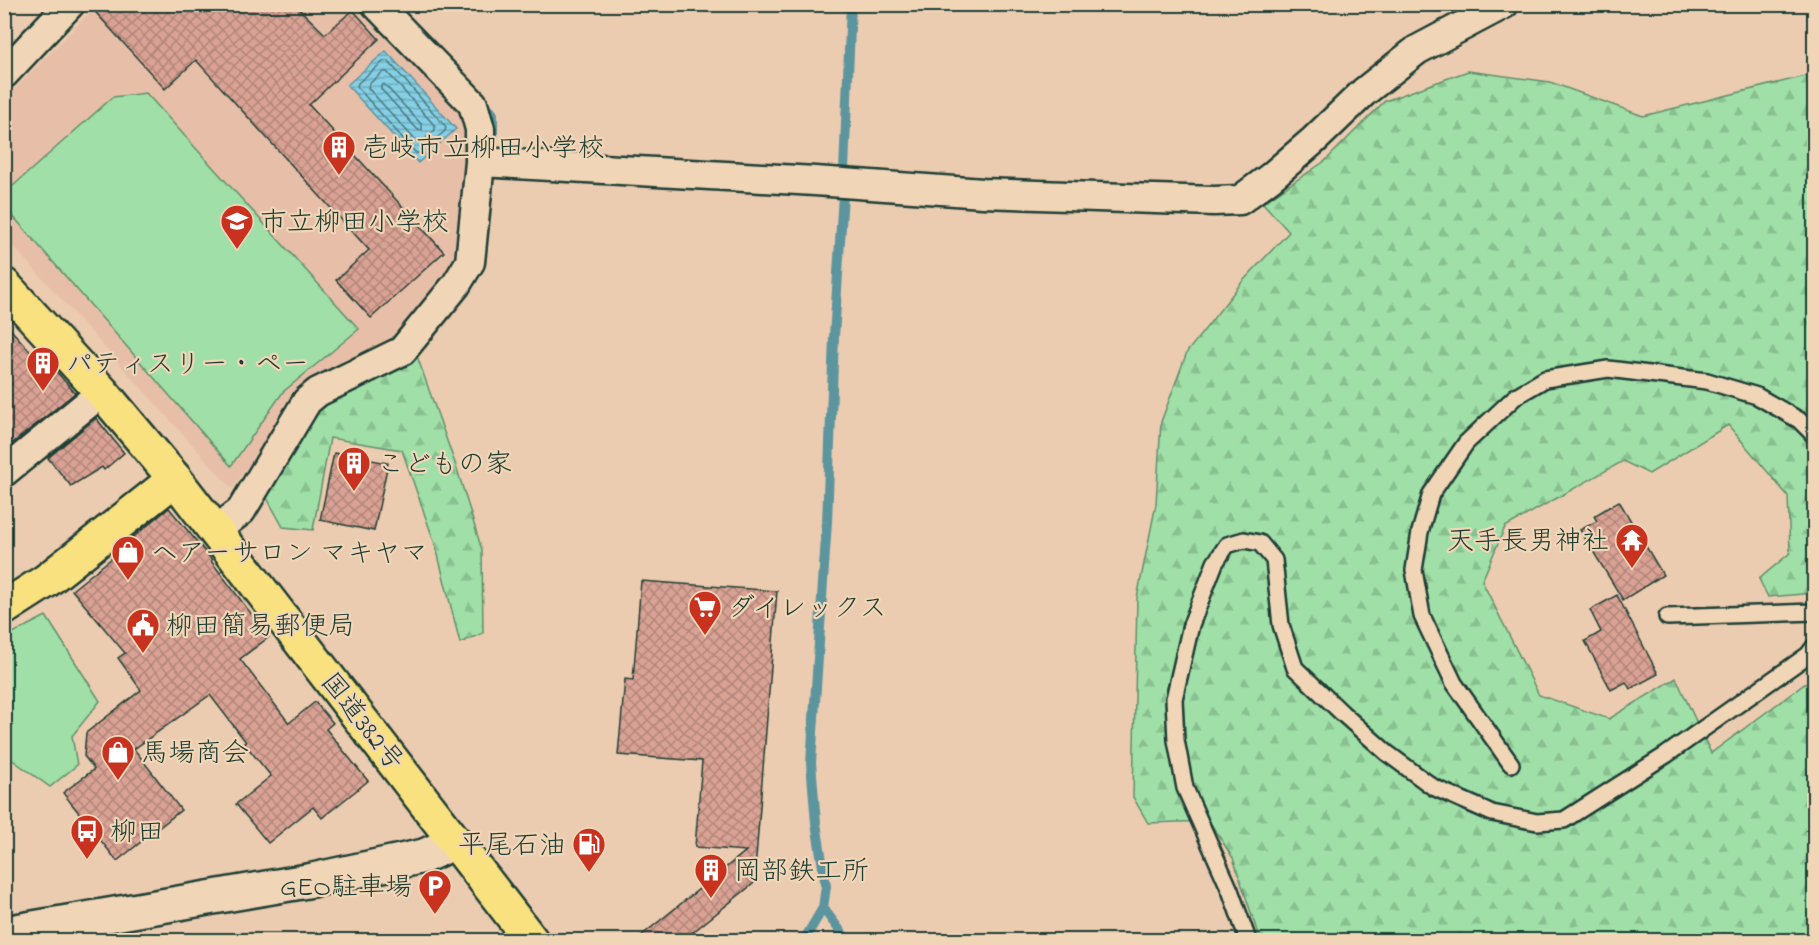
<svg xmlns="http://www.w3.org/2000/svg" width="1819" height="945" font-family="'Indie Flower','Klee One',sans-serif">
  <defs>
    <pattern id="forest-firs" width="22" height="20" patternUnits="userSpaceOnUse" patternTransform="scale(1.5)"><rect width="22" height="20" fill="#a0dfa8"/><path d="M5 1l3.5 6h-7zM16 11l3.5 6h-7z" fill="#89c091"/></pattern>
    <pattern id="water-rules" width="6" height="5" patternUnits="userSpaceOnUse" patternTransform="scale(1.5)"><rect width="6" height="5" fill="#86d0e6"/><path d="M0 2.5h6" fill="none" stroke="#6daabb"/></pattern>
    <pattern id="building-cross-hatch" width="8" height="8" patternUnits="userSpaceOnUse" patternTransform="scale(1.5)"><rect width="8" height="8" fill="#daa294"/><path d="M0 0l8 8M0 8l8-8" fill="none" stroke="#b0857a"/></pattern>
  </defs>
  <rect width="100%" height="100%" fill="#ecccb0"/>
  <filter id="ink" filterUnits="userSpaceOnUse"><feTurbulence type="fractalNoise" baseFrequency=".0167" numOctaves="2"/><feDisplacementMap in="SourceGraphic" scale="12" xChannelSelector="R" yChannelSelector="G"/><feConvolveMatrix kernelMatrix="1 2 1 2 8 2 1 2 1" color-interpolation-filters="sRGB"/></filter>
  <g filter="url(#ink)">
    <path fill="#e7bfa8" d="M97,5H355L471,118L465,227L454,263L393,343L302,389L232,489L5,237L4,100Z"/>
    <path fill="url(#forest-firs)" stroke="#608e6e" stroke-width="1.5" d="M1468,71L1550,82L1643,116L1814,74V593L1768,597L1759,579L1790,553L1788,496L1728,425L1649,474L1623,461L1505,527L1482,581L1539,695L1609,719L1676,678L1711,753L1814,677V940H1260L1233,858L1209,821L1148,823L1133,797L1137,598L1156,504L1161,422L1187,352L1242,282L1289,232L1263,203L1325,161L1385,101Z
      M417,356L457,469L482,550L483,633L460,643L436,547L402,450L330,438L313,530L283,527L267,498L285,457L319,408L360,381L392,373Z"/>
    <path fill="#a0dfa8" stroke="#608e6e" stroke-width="1.5" d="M146,93L359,329L283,392L231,466L5,207V193L113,97Z
      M46,616L100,701L72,736L77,765L50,787L7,756L4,752L5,637Z"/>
    <path fill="url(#water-rules)" stroke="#5d959f" stroke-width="1.5" d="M386,51L456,129L418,163L347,85Z"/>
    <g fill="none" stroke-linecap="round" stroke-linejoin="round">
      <path stroke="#48787b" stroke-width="1.5" d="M384,61H388L446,127L445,131L419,153H416L357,87L358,83Z
        M383,72H387L435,126V130L420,143L417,142L368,88L369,84Z
        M384,84L422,125V130H418L381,89V86Z"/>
      <path stroke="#5d959f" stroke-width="10" d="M481,99L493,114V136
        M823,908L847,940
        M804,940L823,908L826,886L816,823L811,763L827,522L834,337L843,194L851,4"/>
    </g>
    <path fill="url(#building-cross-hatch)" stroke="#1f3d34" stroke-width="1.5" d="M88,4H294L325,34L353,10L379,39L309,105L444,252L371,318L336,280L369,250L196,60L165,89Z
      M4,322L37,359L42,355L75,393L4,450Z
      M96,418L124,453L104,470L102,467L71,486L48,458Z
      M334,453L388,463L374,531L320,520Z
      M1619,501L1663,575L1623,600L1580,530L1597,521L1594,516Z
      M169,508L212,560L211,561L269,637L240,659L289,723L315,702L333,723L326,729L368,781L322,818L313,807L268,843L236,804L271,776L244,743L246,742L210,695L134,749L181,810L117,861L63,793L94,769L84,756L86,733L141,690L118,658L125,653L72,590L133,541L131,539Z
      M641,581L777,591L754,883L683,940H636L746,851L695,847L702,761L618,755L625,679L633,680Z
      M1617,595L1658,674L1630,689L1626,682L1611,690L1585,641L1601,632L1590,610Z"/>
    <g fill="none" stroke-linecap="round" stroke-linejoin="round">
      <defs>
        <path id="lane" d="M1667,617L1814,612
          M1511,764L1454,683L1422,616L1414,570L1420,532L1431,494L1466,443L1516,396L1545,379L1608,369L1707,381L1757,396L1799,420L1814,435
          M1248,940L1230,890L1185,788L1176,740L1174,699L1191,625L1215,563L1227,545L1244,540L1260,543L1274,560L1281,625L1295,668L1342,713L1387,753L1433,787L1492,813L1537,822L1564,820L1666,755L1808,655L1814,647"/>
        <path id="street" d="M4,74L70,4
          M480,162L815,181L983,193L1214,201L1240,200L1271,177L1314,140L1364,92L1417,50L1504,4
          M4,472L102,392
          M215,531L241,511L307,401L318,392L402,351L456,285L470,262L480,162V129L473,104L376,4"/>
        <path id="secondary" d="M4,933L313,880L424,856L455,842"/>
        <path id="primary" d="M4,608L46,581L175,479"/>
        <path id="highway" d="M4,285L102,392L175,479L531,940"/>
      </defs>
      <use href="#lane" stroke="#1f3d34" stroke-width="20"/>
      <use href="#street" stroke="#1f3d34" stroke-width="33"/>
      <use href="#secondary" stroke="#1f3d34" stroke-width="38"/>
      <use href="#primary" stroke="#1f3d34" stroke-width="38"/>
      <use href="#highway" stroke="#1f3d34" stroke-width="38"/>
      <use href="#lane" stroke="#f0d6b7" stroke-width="15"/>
      <use href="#street" stroke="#f0d6b7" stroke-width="28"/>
      <use href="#secondary" stroke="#f0d6b7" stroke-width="33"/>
      <use href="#primary" stroke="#fae180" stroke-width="33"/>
      <use href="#highway" stroke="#fae180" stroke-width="33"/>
    </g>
  </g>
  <defs>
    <symbol id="building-pin" viewBox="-11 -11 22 30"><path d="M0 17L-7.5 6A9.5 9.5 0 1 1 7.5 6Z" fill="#c8321e" stroke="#f0d6b7"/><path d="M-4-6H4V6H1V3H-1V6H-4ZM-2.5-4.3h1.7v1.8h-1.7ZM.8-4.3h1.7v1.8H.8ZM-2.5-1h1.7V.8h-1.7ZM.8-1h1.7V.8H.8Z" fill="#fff"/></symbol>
    <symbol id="school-pin" viewBox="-11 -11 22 30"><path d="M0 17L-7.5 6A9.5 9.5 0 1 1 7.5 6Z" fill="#c8321e" stroke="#f0d6b7"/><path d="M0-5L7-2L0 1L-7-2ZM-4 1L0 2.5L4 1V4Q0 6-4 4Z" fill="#fff"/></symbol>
    <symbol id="temple-pin" viewBox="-11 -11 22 30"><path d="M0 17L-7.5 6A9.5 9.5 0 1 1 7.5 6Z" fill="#c8321e" stroke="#f0d6b7"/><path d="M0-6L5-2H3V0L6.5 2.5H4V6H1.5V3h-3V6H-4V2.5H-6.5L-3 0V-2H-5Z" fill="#fff"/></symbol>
    <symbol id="shop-pin" viewBox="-11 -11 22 30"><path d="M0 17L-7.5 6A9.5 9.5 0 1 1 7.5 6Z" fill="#c8321e" stroke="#f0d6b7"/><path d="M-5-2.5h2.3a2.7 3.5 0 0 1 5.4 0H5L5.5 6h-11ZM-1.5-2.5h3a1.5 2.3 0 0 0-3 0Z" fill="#fff"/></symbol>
    <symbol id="supermarket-pin" viewBox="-11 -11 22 30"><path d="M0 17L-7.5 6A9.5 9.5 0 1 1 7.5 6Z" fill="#c8321e" stroke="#f0d6b7"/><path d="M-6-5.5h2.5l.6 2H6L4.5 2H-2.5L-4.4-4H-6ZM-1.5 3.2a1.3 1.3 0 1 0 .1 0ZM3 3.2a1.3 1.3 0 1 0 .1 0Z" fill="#fff"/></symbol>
    <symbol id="civic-pin" viewBox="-11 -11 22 30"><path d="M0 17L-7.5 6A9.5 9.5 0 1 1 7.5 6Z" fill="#c8321e" stroke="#f0d6b7"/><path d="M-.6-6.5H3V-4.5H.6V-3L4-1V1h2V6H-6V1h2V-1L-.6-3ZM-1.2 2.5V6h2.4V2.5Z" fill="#fff"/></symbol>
    <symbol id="bus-pin" viewBox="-11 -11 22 30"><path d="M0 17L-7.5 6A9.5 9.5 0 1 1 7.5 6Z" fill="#c8321e" stroke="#f0d6b7"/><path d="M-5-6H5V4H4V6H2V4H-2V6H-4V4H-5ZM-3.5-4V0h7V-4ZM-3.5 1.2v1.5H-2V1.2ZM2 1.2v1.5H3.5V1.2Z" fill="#fff"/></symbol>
    <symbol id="fuel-pin" viewBox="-11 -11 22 30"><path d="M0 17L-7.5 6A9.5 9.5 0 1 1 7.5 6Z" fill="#c8321e" stroke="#f0d6b7"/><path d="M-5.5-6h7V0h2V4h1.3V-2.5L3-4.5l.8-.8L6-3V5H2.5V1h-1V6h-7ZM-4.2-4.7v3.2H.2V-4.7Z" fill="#fff"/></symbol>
    <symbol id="parking-pin" viewBox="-11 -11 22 30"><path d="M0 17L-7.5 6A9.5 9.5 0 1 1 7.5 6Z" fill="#c8321e" stroke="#f0d6b7"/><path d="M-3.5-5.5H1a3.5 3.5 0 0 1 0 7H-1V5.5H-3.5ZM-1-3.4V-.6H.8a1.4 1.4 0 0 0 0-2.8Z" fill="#fff"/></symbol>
  </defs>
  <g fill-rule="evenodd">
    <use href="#building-pin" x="320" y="128" width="38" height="52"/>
    <use href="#school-pin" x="218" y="202" width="38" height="52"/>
    <use href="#building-pin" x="24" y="344" width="38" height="52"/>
    <use href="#building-pin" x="335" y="444" width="38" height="52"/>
    <use href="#temple-pin" x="1613" y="521" width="38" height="52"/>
    <use href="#shop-pin" x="109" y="533" width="38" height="52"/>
    <use href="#supermarket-pin" x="686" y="588" width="38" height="52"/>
    <use href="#civic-pin" x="124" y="606" width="38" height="52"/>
    <use href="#shop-pin" x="99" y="733" width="38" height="52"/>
    <use href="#bus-pin" x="68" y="812" width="38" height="52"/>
    <use href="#fuel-pin" x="570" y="825" width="38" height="52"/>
    <use href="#building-pin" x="692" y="851" width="38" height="52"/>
    <use href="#parking-pin" x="416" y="867" width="38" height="52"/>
  </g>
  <g text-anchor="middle" stroke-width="4.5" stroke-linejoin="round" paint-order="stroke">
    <g font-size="27" fill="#1f3d34" stroke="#f0d6b7" text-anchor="start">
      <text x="362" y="156">壱岐市立柳田小学校</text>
      <text x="260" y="230">市立柳田小学校</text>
      <text x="66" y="372">パティスリー・ペー</text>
      <text x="377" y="472">こどもの家</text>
      <text x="1609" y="549" text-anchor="end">天手長男神社</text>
      <text x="151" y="561">ヘアーサロン マキヤマ</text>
      <text x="728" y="616">ダイレックス</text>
      <text x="166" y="634">柳田簡易郵便局</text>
      <text x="141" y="761">馬場商会</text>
      <text x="110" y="840">柳田</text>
      <text x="566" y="853" text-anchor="end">平尾石油</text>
      <text x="734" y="879">岡部鉄工所</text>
      <text x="412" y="895" text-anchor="end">GEO駐車場</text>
    </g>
    <g font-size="27" fill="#1f3d34" stroke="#f0d6b7">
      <text transform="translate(363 721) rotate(52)" y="9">国道382号</text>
    </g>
  </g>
  <rect width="1819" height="945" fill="none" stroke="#f0d6b7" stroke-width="24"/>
  <rect x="12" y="12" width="1795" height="921" fill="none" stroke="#1f3d34" stroke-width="2" filter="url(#ink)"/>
</svg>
